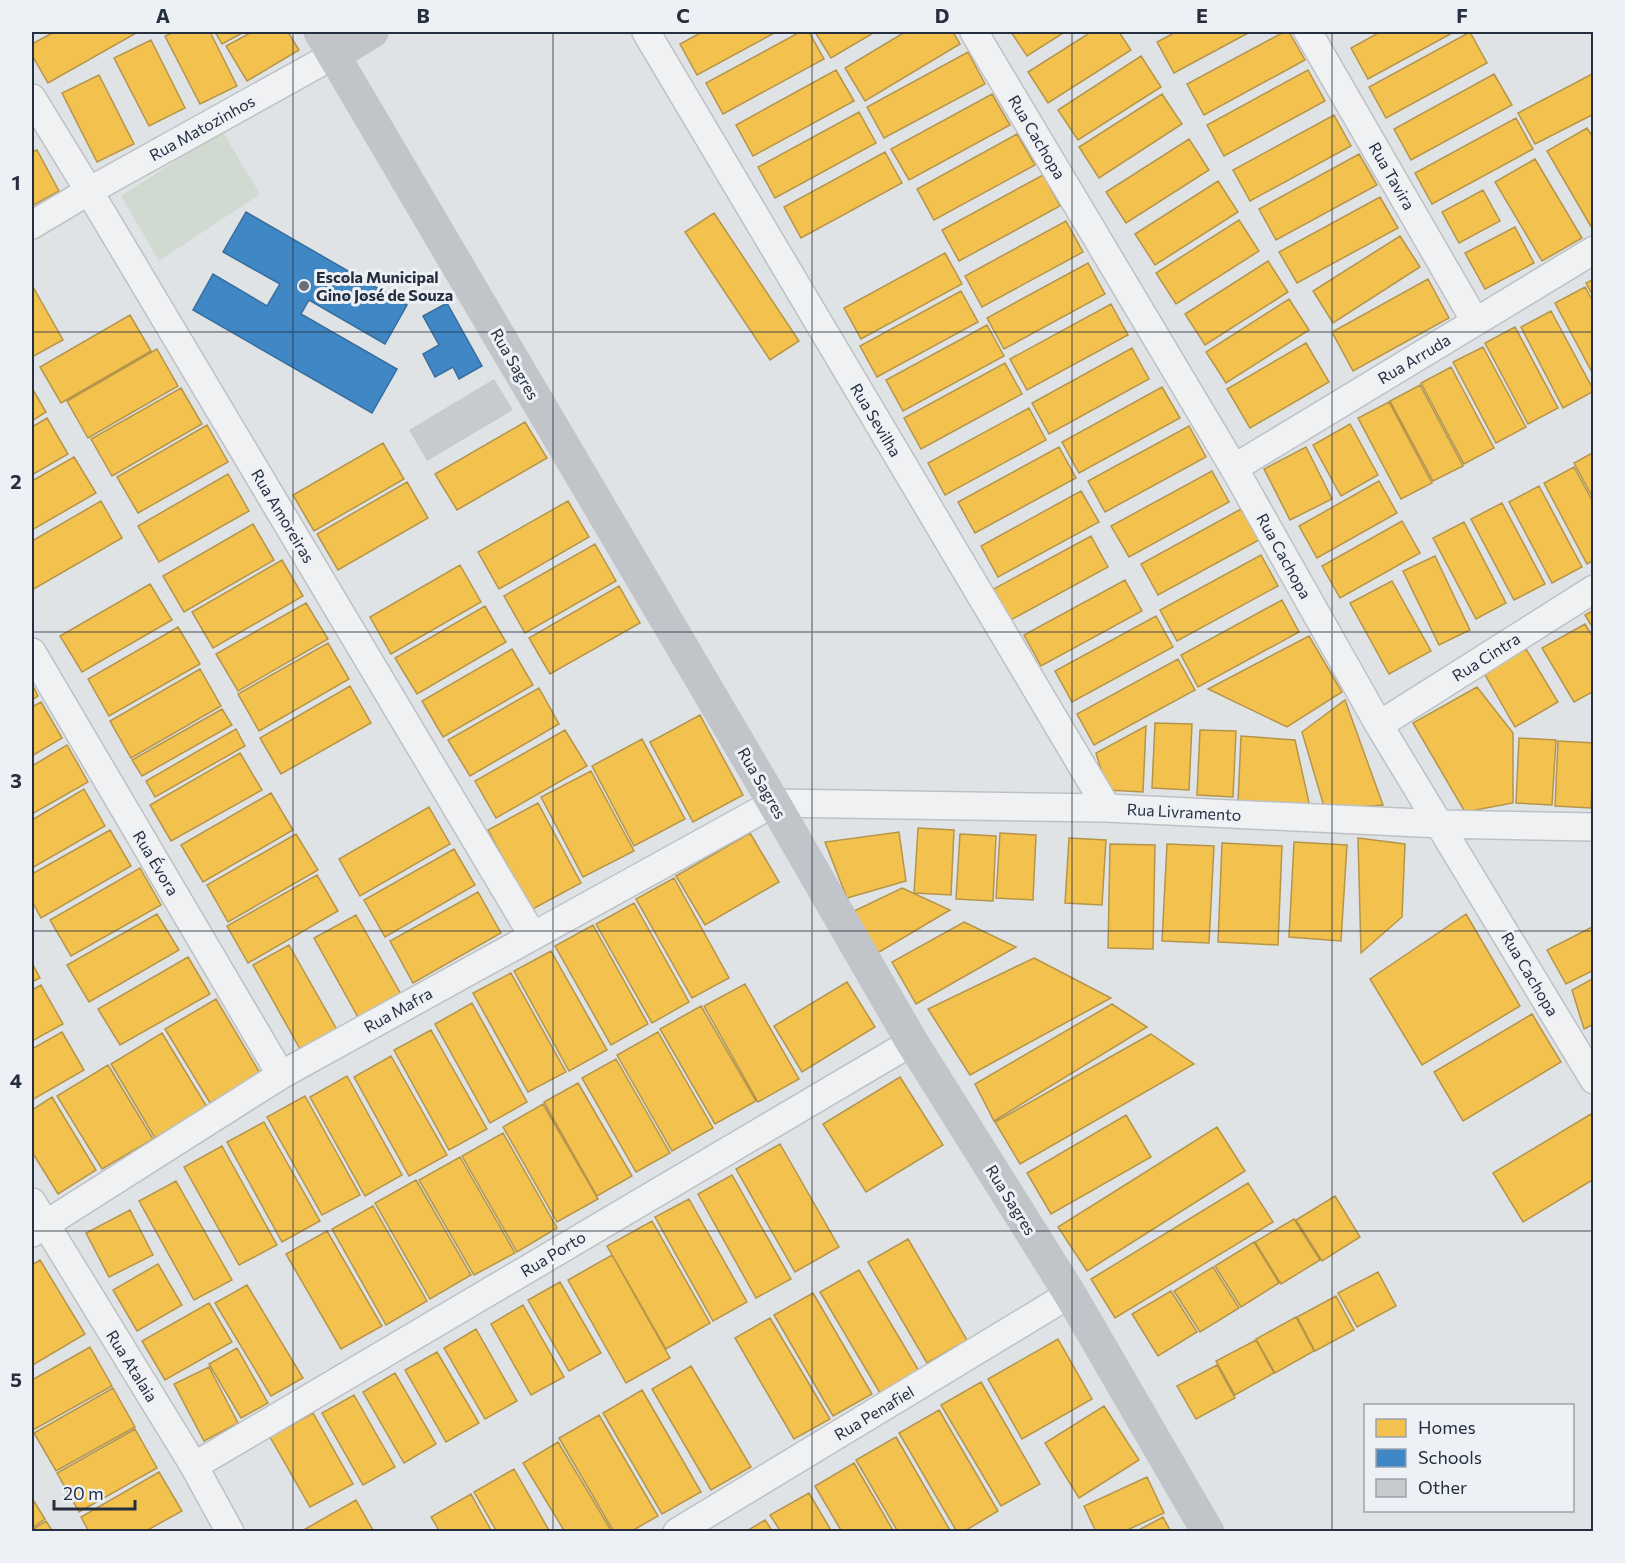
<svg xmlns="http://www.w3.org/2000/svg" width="1625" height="1563" font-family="Commissioner,sans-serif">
  <rect width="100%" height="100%" fill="#e0e3e6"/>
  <path fill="#d0dad1" d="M222,131L260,194L159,261L121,196Z"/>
  <path fill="#f2c14e" stroke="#b5954a" stroke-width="1.5" d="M54,32H138L48,83L32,55V44Z
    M174,32H210L237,86L200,104L165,36Z
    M215,32H244L222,44Z
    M252,32H288L299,50L247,81L226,46Z
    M702,32H776L697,75L680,44Z
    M800,32H809L824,59L723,114L706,83Z
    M815,32H875L831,58Z
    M905,32H953L960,44L865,101L845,68Z
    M1011,32H1065L1027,56Z
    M1091,32H1119L1131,50L1048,103L1028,72Z
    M1176,32H1250L1174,73L1157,42Z
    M1284,32H1289L1305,60L1204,115L1187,84Z
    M1380,32H1454L1368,79L1351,48Z
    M1470,32L1487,63L1386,118L1369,87Z
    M151,40L185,108L149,126L114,58Z
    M968,52L985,84L884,138L867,107Z
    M1141,56L1161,87L1078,140L1058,110Z
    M836,70L854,101L753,156L736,125Z
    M1308,70L1325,101L1224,156L1207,125Z
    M1594,73V114L1535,144L1518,113Z
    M1494,74L1512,105L1411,160L1394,129Z
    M99,75L134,144L97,162L62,93Z
    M992,94L1010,125L909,180L891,149Z
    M1162,94L1182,124L1099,178L1079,147Z
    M859,112L876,143L775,198L758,167Z
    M1334,115L1351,146L1250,201L1233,170Z
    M1516,118L1533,149L1432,204L1415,173Z
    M1587,128L1594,139L1593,230L1547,151Z
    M1017,134L1035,165L934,220L917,189Z
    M1189,139L1209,170L1126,223L1106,192Z
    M37,150L59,191L32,206V152Z
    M885,152L902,183L801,238L784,207Z
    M1359,154L1377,185L1276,240L1259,209Z
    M1535,159L1582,238L1542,261L1495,182Z
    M1043,175L1060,206L959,261L942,230Z
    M1218,181L1238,212L1155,265L1135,234Z
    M1483,190L1500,221L1459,243L1442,212Z
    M1380,197L1398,228L1297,283L1279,252Z
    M714,213L799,341L770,360L685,232Z
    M1239,220L1259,251L1176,304L1156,273Z
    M1066,221L1083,252L982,307L965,276Z
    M1515,227L1534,263L1485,289L1465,253Z
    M1400,236L1420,267L1333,323L1313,291Z
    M945,253L962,284L861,339L844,308Z
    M1268,261L1288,292L1205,345L1185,314Z
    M1088,263L1105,294L1004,349L987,318Z
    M1428,279L1449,318L1353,371L1332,332Z
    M1594,279V298L1586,283Z
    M32,285L63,340L32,357Z
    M1585,287L1594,303V376L1555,303Z
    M961,291L978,322L877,377L860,346Z
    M1289,299L1309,330L1226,383L1206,352Z
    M1111,304L1128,335L1027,390L1010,359Z
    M1551,311L1594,391L1563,408L1521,327Z
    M130,315L151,351L61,403L40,367Z
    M987,325L1004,356L903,411L886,380Z
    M1515,327L1558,408L1528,424L1485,343Z
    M1306,343L1329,382L1250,428L1227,389Z
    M1483,347L1526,427L1496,443L1453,362Z
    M1132,348L1149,379L1049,434L1032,403Z
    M157,349L178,386L88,438L67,401Z
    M1005,363L1022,394L921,449L904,418Z
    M1451,367L1494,448L1464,464L1421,383Z
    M1420,385L1463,466L1433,481L1390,401Z
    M1162,387L1180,418L1079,473L1062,442Z
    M32,388L46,412L32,421Z
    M181,388L202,424L112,476L91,439Z
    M1389,402L1432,483L1401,499L1358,418Z
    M1029,408L1046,440L945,495L928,463Z
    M47,418L68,454L32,475V427Z
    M525,422L547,458L457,510L435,474Z
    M1350,424L1378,475L1341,496L1313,445Z
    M207,425L228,462L138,513L117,477Z
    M1189,426L1206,457L1105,512L1088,481Z
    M383,443L404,479L314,531L293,495Z
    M1059,447L1076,478L975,533L958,502Z
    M1306,447L1332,499L1290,520L1264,469Z
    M1594,452V500L1574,463Z
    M74,457L96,493L32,530V481Z
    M1574,467L1594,504V560L1587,564L1544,483Z
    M1212,471L1229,502L1129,557L1111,526Z
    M228,474L249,511L159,562L138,526Z
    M1379,481L1397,513L1317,558L1299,526Z
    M407,482L428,518L338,570L317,534Z
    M1539,486L1582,567L1552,583L1509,502Z
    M1081,491L1099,522L998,577L981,546Z
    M101,501L122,538L32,590V541Z
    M568,501L589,537L499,589L478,552Z
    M1502,503L1545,584L1514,600L1471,519Z
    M1241,509L1259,540L1158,595L1141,564Z
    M1402,521L1420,553L1340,598L1322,566Z
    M1464,522L1506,603L1476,619L1433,538Z
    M253,524L274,560L184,612L163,576Z
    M1091,536L1108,567L1007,622L990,591Z
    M595,544L616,581L525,633L504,596Z
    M1261,555L1278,586L1177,641L1160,610Z
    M1435,556L1470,630L1439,645L1403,571Z
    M282,560L303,596L213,648L192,612Z
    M460,565L481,602L391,654L370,617Z
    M1125,580L1142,611L1041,666L1024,635Z
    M1392,581L1431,651L1389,674L1350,603Z
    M150,584L172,620L82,672L60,636Z
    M619,586L640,623L550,674L529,638Z
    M1282,600L1299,632L1198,687L1181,655Z
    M306,603L328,639L238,691L216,654Z
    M485,606L506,642L417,694L395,658Z
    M1594,610V630L1585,615Z
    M1156,616L1173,647L1072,702L1055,671Z
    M1585,624L1594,639V691L1574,702L1542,648Z
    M178,627L200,664L109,716L88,679Z
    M1309,636L1342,692L1287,727L1208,689Z
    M328,643L349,679L259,731L238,694Z
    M512,649L533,685L443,737L422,701Z
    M1526,649L1558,702L1515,727L1484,673Z
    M1178,659L1195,690L1094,745L1077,714Z
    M200,669L221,706L131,758L110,721Z
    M32,684L38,696L32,700Z
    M350,686L371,723L281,774L260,738Z
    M1477,687L1513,733V803L1465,812L1413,723Z
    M539,688L559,724L470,776L448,740Z
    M1345,700L1383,805L1325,810L1302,732Z
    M41,702L62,738L32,756V707Z
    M222,709L232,725L142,776L132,760Z
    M700,715L743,795L693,822L650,742Z
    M1155,723L1192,724L1189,790L1152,788Z
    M1146,726L1143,792L1107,790L1096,753Z
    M236,729L245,746L155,797L146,781Z
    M565,730L587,766L496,818L475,781Z
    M1200,730L1236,731L1233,797L1197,795Z
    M1241,736L1295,740L1310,807L1238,802Z
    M1519,738L1556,740L1552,805L1516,803Z
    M642,739L685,819L634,846L592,766Z
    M1558,741L1594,743L1591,808L1555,806Z
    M67,745L88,782L32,814V766Z
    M240,753L262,790L171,841L150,805Z
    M591,771L634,851L583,877L541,797Z
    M84,789L105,826L32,868V820Z
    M271,793L293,830L203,882L181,845Z
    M538,803L581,883L531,910L488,830Z
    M429,807L450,844L360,896L339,859Z
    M918,828L954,830L951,895L914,893Z
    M110,830L131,866L41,918L32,901V874Z
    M899,832L906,881L847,898L825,842Z
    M750,833L779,882L705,925L676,876Z
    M1000,833L1036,835L1033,900L996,898Z
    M296,834L318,870L228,922L207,885Z
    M960,834L996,836L993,901L956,899Z
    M1069,838L1106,840L1102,905L1065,903Z
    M1358,838L1405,844L1402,917L1361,953Z
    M1294,842L1347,845L1341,941L1289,937Z
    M1222,843L1282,846L1278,945L1218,942Z
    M1110,844L1155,845L1153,949L1108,948Z
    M1167,844L1214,846L1209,943L1162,941Z
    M454,849L475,885L385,937L364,900Z
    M140,868L161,905L71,956L50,920Z
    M317,875L338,911L248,963L227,926Z
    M674,878L729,978L692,998L636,899Z
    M902,888L950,910L876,954L852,912Z
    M478,892L501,933L413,983L390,941Z
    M634,903L689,1002L652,1023L596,924Z
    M157,914L179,950L89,1002L67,965Z
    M1466,914L1520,1006L1422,1065L1370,979Z
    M356,915L402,996L359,1019L314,938Z
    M964,922L1016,947L916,1004L892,962Z
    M593,925L648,1024L611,1045L555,946Z
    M1594,926V970L1566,984L1547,950Z
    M289,945L340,1035L304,1056L253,965Z
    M551,951L607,1050L569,1071L514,971Z
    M188,957L210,994L120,1045L98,1009Z
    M1034,958L1111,998L970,1075L928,1009Z
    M32,963L40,978L32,982Z
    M511,973L566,1072L528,1092L473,993Z
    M1594,978V1024L1584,1029L1572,990Z
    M847,982L875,1027L802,1072L774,1026Z
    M745,984L799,1079L758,1102L704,1006Z
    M41,985L63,1024L32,1041V990Z
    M216,999L260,1073L210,1103L165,1029Z
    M472,1003L527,1102L490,1123L435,1024Z
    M1112,1004L1147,1027L994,1121L975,1084Z
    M701,1006L756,1101L715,1124L660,1029Z
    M1532,1014L1561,1062L1463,1121L1434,1072Z
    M431,1030L487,1129L449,1150L394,1050Z
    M62,1032L84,1070L32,1100V1049Z
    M658,1032L713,1128L672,1151L617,1055Z
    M162,1033L207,1107L155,1138L111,1064Z
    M1151,1034L1194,1064L1020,1164L995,1122Z
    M391,1056L447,1155L409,1176L354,1077Z
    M616,1059L670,1153L636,1172L582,1078Z
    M108,1065L153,1139L102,1169L57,1096Z
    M347,1076L402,1175L365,1196L310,1097Z
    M900,1077L943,1145L866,1192L823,1124Z
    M578,1083L632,1176L597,1196L544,1102Z
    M305,1096L360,1195L322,1215L267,1117Z
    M52,1097L96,1170L58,1194L32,1152V1110Z
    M543,1104L598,1199L557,1222L503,1127Z
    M1591,1114L1594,1117V1179L1523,1222L1493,1173Z
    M1126,1115L1151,1157L1051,1214L1027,1173Z
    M264,1122L320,1221L282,1242L227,1142Z
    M1217,1127L1245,1171L1087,1271L1058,1227Z
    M503,1133L557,1228L517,1252L462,1156Z
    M780,1144L839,1247L795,1272L736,1169Z
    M222,1146L277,1245L239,1265L184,1167Z
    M460,1157L515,1253L474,1275L419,1180Z
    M732,1175L791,1279L756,1298L698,1194Z
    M416,1180L471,1275L430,1299L375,1203Z
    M176,1181L232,1280L194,1300L139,1201Z
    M1248,1183L1273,1222L1115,1318L1091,1279Z
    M1335,1196L1360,1237L1322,1261L1296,1220Z
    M689,1199L747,1302L713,1321L655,1217Z
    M373,1206L427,1301L386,1325L332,1229Z
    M130,1210L153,1255L109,1277L86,1233Z
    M1294,1219L1320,1260L1281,1284L1255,1242Z
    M652,1221L710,1323L666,1349L607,1246Z
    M327,1231L382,1326L341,1349L286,1254Z
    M908,1239L967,1340L927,1363L868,1262Z
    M1254,1242L1279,1283L1241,1307L1215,1266Z
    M612,1255L670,1358L626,1383L568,1280Z
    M40,1260L85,1334L33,1365L32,1362V1265Z
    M158,1264L182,1305L137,1331L113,1290Z
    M1213,1267L1239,1308L1200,1332L1174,1291Z
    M859,1270L919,1371L880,1393L820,1292Z
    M1378,1272L1396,1306L1357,1327L1338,1293Z
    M560,1282L601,1353L569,1371L528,1300Z
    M247,1285L303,1378L271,1396L215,1303Z
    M1171,1291L1197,1332L1158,1356L1132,1314Z
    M813,1293L872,1394L833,1416L774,1315Z
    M1336,1296L1354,1330L1315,1351L1297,1317Z
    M209,1303L232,1342L165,1380L142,1341Z
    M523,1305L564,1377L531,1395L491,1324Z
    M1296,1317L1314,1351L1275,1373L1256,1339Z
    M770,1318L830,1419L794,1439L735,1338Z
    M476,1329L517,1401L485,1419L444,1348Z
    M1058,1339L1092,1399L1022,1439L988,1379Z
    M1256,1340L1274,1373L1235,1395L1216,1361Z
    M90,1347L112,1386L33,1430L32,1380Z
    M237,1348L268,1403L241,1418L209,1364Z
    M437,1352L479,1423L446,1442L405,1370Z
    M1217,1365L1235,1398L1196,1419L1177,1386Z
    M691,1366L751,1467L711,1490L652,1389Z
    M209,1367L238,1423L204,1441L174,1384Z
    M395,1373L436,1444L404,1463L363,1392Z
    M981,1382L1040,1484L1001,1506L941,1405Z
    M113,1388L135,1427L56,1471L34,1433Z
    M642,1390L701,1492L662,1514L603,1413Z
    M354,1395L395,1467L363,1485L322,1413Z
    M1104,1406L1139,1460L1079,1498L1045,1443Z
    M939,1410L998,1511L963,1532H957L899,1433Z
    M313,1413L353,1484L310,1507L270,1437Z
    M599,1415L658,1516L630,1532H614L559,1438Z
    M135,1429L157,1468L79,1512L57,1473Z
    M896,1437L951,1532H898L856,1460Z
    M558,1442L612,1532H565L523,1463Z
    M854,1463L894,1532H842L815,1486Z
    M514,1469L550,1532H497L474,1492Z
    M159,1472L182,1511L144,1532H89L81,1517Z
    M1147,1477L1164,1513L1123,1532H1096L1084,1506Z
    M809,1493L832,1532H781L770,1515Z
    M471,1494L492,1532H440L431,1517Z
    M32,1498L45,1519L32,1528Z
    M356,1500L374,1532H300Z
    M1163,1517L1171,1532H1135Z
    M765,1520L773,1532H745Z
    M46,1521L53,1532H32V1530Z"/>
  <path fill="#3f88c5" stroke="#386d9d" stroke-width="1.5" d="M246,212L407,305L385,344L309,300L301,314L397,369L372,413L193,310L213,274L267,306L280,284L223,252Z
    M447,303L482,366L459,379L453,367L435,377L423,354L439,345L423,316Z"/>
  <path fill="#c8cbce" d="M494,379L513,410L427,461L409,430Z"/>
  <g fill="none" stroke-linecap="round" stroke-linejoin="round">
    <defs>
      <path id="street" d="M646,32L1107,808
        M974,32L1234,468L1379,725L1594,1080
        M1308,32L1475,321
        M32,98L89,191L533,936
        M32,225L89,191L334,55
        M1234,468L1594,250
        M32,652L281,1075
        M1379,725L1594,589
        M32,1202L194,1466L230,1532
        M32,1233L281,1075L774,803L1107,808L1440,824L1594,827
        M194,1466L912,1042
        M677,1532L1070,1294"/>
    </defs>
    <use href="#street" stroke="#bec1c4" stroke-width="30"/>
    <use href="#street" stroke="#f0f1f2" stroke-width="27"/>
    <path stroke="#c1c4c9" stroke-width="33" d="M320,32L774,803L912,1042L1070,1294L1208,1532
      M334,55L372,32"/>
  </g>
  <path fill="none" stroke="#262f40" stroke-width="1.5" stroke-opacity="0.55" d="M293,32V1532M553,32V1532M812,32V1532M1072,32V1532M1332,32V1532M32,332H1594M32,632H1594M32,931H1594M32,1231H1594"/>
  <circle fill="#676e7a" stroke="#edf1f6" stroke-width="2" cx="304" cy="286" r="6"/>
  <g text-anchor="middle" stroke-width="6" stroke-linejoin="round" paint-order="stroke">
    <g font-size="16" fill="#262f40" stroke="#edf1f6">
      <text transform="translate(202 128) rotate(-29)" y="6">Rua Matozinhos</text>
      <text transform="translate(1037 137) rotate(59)" y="6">Rua Cachopa</text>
      <text transform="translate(1392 176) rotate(60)" y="6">Rua Tavira</text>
      <text transform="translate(1414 359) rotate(-31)" y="6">Rua Arruda</text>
      <text transform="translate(515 364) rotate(60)" y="6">Rua Sagres</text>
      <text transform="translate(876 420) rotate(59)" y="6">Rua Sevilha</text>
      <text transform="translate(283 516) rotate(59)" y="6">Rua Amoreiras</text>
      <text transform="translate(1284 556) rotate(61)" y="6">Rua Cachopa</text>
      <text transform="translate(1486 657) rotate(-32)" y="6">Rua Cintra</text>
      <text transform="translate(762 783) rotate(60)" y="6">Rua Sagres</text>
      <text transform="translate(1184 812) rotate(3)" y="6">Rua Livramento</text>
      <text transform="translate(156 863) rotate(59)" y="6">Rua Évora</text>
      <text transform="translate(1530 974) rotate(59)" y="6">Rua Cachopa</text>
      <text transform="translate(398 1010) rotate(-29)" y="6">Rua Mafra</text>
      <text transform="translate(1011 1200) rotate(58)" y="6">Rua Sagres</text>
      <text transform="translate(553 1254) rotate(-31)" y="6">Rua Porto</text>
      <text transform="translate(132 1366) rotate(58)" y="6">Rua Atalaia</text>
      <text transform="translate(874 1413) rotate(-31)" y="6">Rua Penafiel</text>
    </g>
    <g font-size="16" font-weight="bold" fill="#262f40" stroke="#edf1f6" text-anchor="start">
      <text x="316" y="283">Escola Municipal<tspan x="316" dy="18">Gino José de Souza</tspan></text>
    </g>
  </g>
  <rect width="1625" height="1563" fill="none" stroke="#edf1f6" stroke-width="66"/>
  <rect x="1364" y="1404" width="210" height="108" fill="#edf1f6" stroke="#9da3ad" stroke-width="1.5"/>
  <rect x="1376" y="1419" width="30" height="18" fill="#f2c14e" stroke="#9da3ad" stroke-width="1.5"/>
  <text x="1418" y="1434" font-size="18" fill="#262f40">Homes</text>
  <rect x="1376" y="1449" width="30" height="18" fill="#3f88c5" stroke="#9da3ad" stroke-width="1.5"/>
  <text x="1418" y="1464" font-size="18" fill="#262f40">Schools</text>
  <rect x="1376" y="1479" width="30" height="18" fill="#c8cbce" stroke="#9da3ad" stroke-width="1.5"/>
  <text x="1418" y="1494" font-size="18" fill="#262f40">Other</text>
  <path d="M54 1500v9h81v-9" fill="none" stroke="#262f40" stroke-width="3"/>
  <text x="63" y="1500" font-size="18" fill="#262f40" stroke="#edf1f6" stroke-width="4.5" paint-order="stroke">20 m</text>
  <rect x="33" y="33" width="1559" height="1497" fill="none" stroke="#262f40" stroke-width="2"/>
  <g font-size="20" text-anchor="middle" font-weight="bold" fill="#262f40">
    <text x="163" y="23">A</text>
    <text x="423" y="23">B</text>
    <text x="683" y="23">C</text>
    <text x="942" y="23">D</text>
    <text x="1202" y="23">E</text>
    <text x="1462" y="23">F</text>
    <text x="16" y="190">1</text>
    <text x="16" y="489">2</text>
    <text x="16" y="788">3</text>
    <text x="16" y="1088">4</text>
    <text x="16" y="1387">5</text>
  </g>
</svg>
